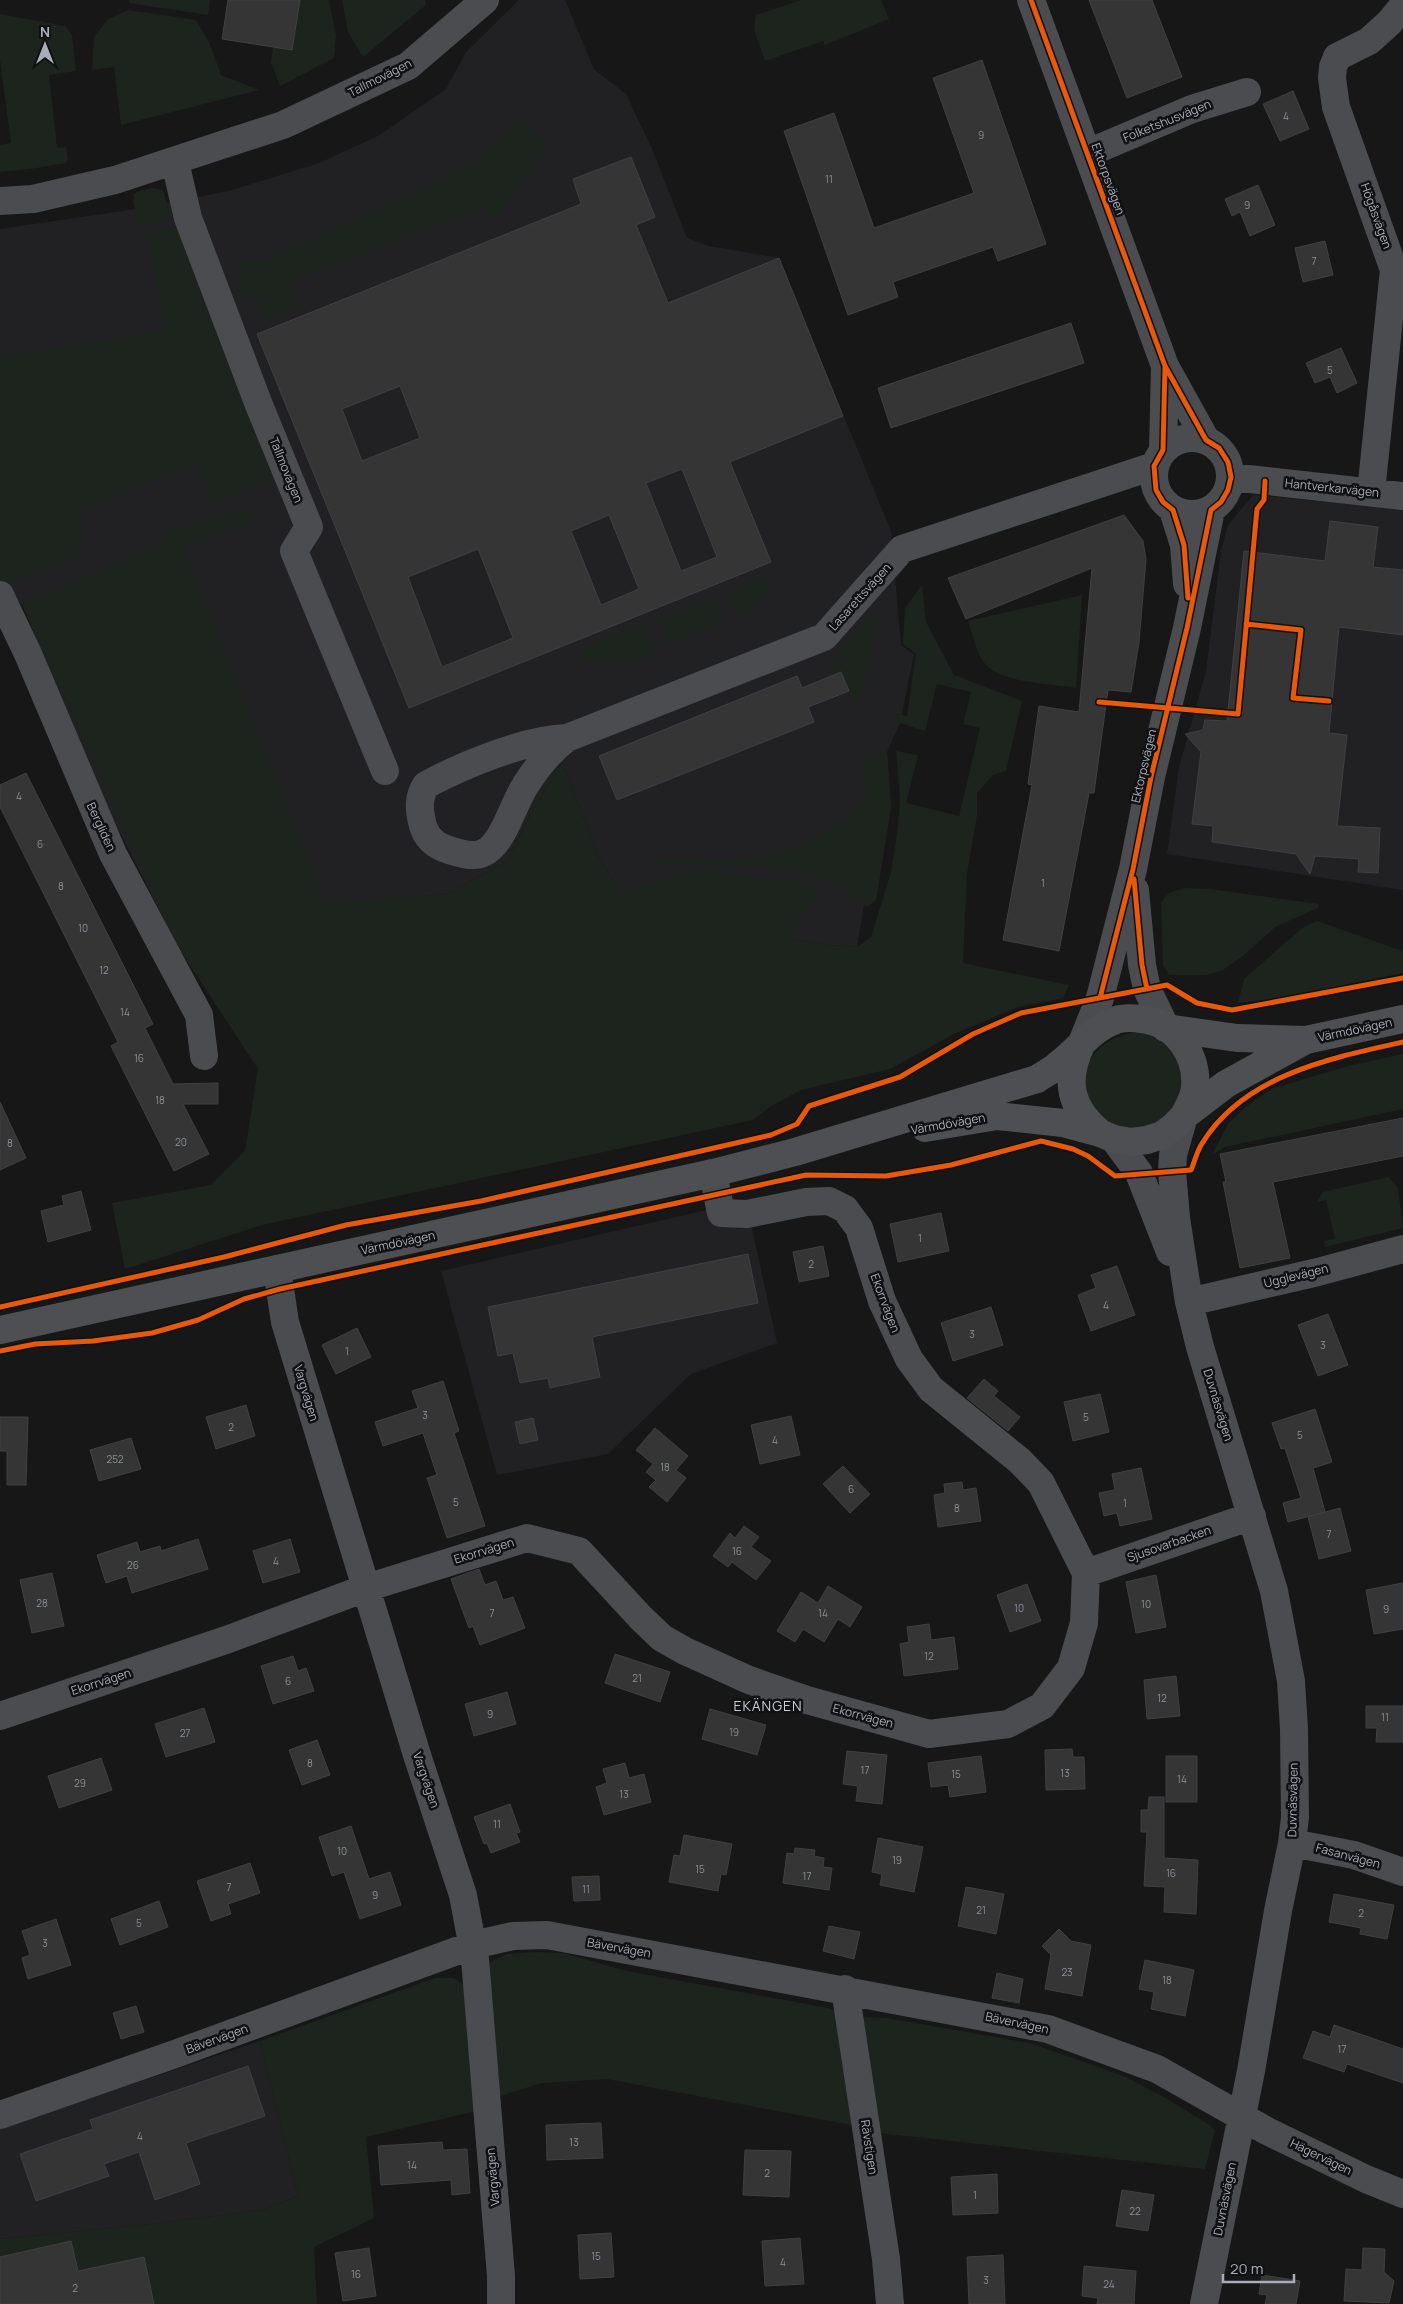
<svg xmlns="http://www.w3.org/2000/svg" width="1403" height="2304" font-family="Manrope,sans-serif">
  <rect width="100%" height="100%" fill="#171717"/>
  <path fill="#212123" d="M519,0H565L594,69L626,94L653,151L687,238L709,246L779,258L891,531L901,645L914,654L900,723L887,752L891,807L876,900L864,906L857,947L827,945L787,938L683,873L622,894L600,860L562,763L534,807L508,860L449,894L326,904L178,947L99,791L22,604L0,589V229L129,210L229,191L319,163L378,136L446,89L466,52Z
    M1253,495L1403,509V890L1167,854L1179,767L1206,671L1221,551L1228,525Z
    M746,1201L777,1343L691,1374L608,1454L497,1475L441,1271Z
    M260,2041L298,2196L263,2210L142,2225L0,2239V2129Z"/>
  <path fill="#1d241e" d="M129,0H210L208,15L129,3Z
    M300,0H329L336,36L334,58L280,86L271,63L273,47L292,50Z
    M342,0H425L426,5L363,57L348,32Z
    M801,0H881L889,19L825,45L823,41L765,61L754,30L756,15Z
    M128,10L196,20L209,42L221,75L259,90L121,125L114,67L92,70L94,37L108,19Z
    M0,14L65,26L72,35L76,71L49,75L57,148L66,147L68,158L66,163L31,169L0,172V145L11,143L0,60Z
    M521,120L548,143L503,209L491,218L485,207L294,280L290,290L295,308L266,320L254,294L234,301L242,260L262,261L446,179L488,151Z
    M152,188L163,190L171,218L137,225L133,200L134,194L139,191Z
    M178,227L197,285L273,478L212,503L196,464L81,508L82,554L12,582L0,583V355L34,352L166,330L148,233Z
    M245,509L252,513L255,521L183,547L326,903L449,894L508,860L534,807L562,763L600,860L622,893L683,873L718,872L797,881L823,890L787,938L827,945L857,947L871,937L891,872L897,835L900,800L896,751L918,755L906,803L959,816L980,728L963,724L971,692L937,684L925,731L893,721V713L907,716L916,654L903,644L905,608L922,585L926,622L954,675L1022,701L1006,771L993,775L977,793V815L967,874L963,963L1069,985L1063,998L1018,1007L954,1034L890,1069L801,1090L771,1106L753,1120L262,1225L125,1269L112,1203L211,1185L245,1151L258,1069L178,947L22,604L164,544L161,535L232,510Z
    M767,575L771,587L745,614L737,617L728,593Z
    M1082,595L1076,688C1052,684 1002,683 986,665C976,654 973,635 968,621Z
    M713,598L723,621L668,644L658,620Z
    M877,615L880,619L860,700L855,704L841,673L831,676L828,671L830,662L871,616Z
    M644,624L656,654L626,664L585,661L581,650Z
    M887,752L891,807L876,900L867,907L844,884L806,873L730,865L652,864L651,860C681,858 711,862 740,860C790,857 838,833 869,792L857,763Z
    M1184,888L1209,889L1319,904L1318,908L1275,927L1243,956L1223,970L1207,975H1169L1163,965L1161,902L1169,893Z
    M1317,921L1403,951V973L1289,997L1238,1003L1244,979L1301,929Z
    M1138,1032C1165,1037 1178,1046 1182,1075C1184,1091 1184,1092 1176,1106C1173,1111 1170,1119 1165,1122C1139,1137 1100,1130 1089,1099C1075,1061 1102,1037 1138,1032Z
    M1403,1054V1109L1225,1147L1212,1155L1228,1124L1247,1106L1271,1089L1348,1066Z
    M1389,1177L1398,1189L1403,1228L1325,1247L1324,1241L1335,1239L1326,1200L1317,1202L1323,1192Z
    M535,1952L563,1953L627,1971L828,2008L838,2012L857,2126L607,2079L542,2083L497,2097L487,1973L491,1962L507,1954Z
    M435,1978H454L464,1985L480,2110L366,2137L374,2218L314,2247L317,2304H0V2239L142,2225L263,2210L298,2196L260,2041Z
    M860,2017L886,2018L1030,2043L1126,2077L1167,2099L1205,2122L1215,2130L1205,2169L879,2133Z"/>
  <path fill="#353536" stroke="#3f4043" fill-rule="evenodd" d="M228,0H300L292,50L222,39Z
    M1089,0H1152L1182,77L1127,98Z
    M982,60L1046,244L998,261L993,247L893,282L898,297L848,315L784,131L834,113L874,228L974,193L933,78Z
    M1293,91L1309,129L1280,141L1263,104Z
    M631,157L655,217L636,225L668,303L779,258L843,416L730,462L771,562L409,708L257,334L581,204L573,179ZM400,386L420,438L362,461L342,409ZM682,469L717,557L681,571L646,483ZM609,515L639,589L601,605L571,531ZM478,549L513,638L442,667L408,577Z
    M1258,185L1275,225L1250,236L1240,212L1232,216L1225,199Z
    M1325,241L1333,275L1303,282L1295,248Z
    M1071,323L1084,363L891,428L878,388Z
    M1341,348L1357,383L1337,393L1330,377L1315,383L1306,363Z
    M1124,515L1143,541L1146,559L1139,642L1131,692L1108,690L1094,793H1089L1059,951L1003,940L1032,785L1028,784L1039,706L1079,712L1092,568L966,619L948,578Z
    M1330,521L1378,527L1373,567L1403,570V635L1339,627L1329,733L1347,735L1337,826L1380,828L1378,873L1358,872L1359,859L1315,856L1310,874L1296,854L1212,842L1213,826L1192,824L1201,752L1185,734L1203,730L1205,720L1227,721L1244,551L1325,561Z
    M841,672L849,691L808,707L814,722L617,800L599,756L797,676L802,688Z
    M26,773L153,1024L145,1028L173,1084L218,1083V1104H183L209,1154L174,1171L111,1046L118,1042L0,807V785Z
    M0,1102L26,1158L0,1170Z
    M1403,1118V1156L1273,1182L1290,1258L1240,1268L1223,1182H1226L1220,1154Z
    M81,1191L91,1230L48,1242L41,1211L64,1205L62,1196Z
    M941,1213L949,1251L898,1262L890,1224Z
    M823,1246L829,1276L799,1282L793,1252Z
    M748,1254L758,1303L592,1337L600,1377L550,1388L548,1378L520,1383L513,1353L498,1356L488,1307Z
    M1117,1266L1135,1315L1091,1331L1078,1295L1096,1288L1091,1275Z
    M991,1307L1003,1345L953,1361L941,1323Z
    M1328,1314L1348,1365L1318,1376L1298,1325Z
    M357,1328L371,1357L336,1374L322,1345Z
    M984,1379L998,1391L994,1396L1020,1417L1008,1431L967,1398Z
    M443,1381L459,1431L454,1433L485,1526L447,1538L427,1478L437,1475L423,1433L383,1446L375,1422L418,1408L412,1391Z
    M1100,1394L1109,1432L1073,1441L1064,1402Z
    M246,1405L255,1436L216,1449L206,1417Z
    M1315,1409L1332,1462L1313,1468L1325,1512L1288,1522L1283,1503L1301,1498L1285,1448L1281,1449L1272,1423Z
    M791,1416L800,1455L760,1464L751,1425Z
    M0,1417H28L26,1485H7V1451H0Z
    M533,1418L538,1440L520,1444L515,1422Z
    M655,1428L688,1456L676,1470L686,1478L667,1502L649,1487L656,1480L646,1472L653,1464L636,1450Z
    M131,1438L141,1469L99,1481L90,1450Z
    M843,1466L870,1494L850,1513L823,1484Z
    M1141,1468L1152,1519L1120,1526L1117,1513L1104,1516L1099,1493L1115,1490L1112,1474Z
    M962,1482L963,1490L976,1488L981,1521L938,1527L934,1495L945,1493L944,1484Z
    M1340,1508L1351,1551L1319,1559L1308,1517Z
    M744,1526L759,1537L751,1547L771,1561L756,1580L732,1562L728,1567L713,1556L730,1533L735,1538Z
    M198,1539L208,1569L132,1593L127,1576L106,1583L97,1555L137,1542L140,1552L160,1546L161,1551Z
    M290,1539L300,1572L263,1583L253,1551Z
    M479,1569L485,1585L496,1581L503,1600L513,1597L525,1628L480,1645L473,1626L469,1628L451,1579Z
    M52,1573L64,1626L32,1633L20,1580Z
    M1156,1575L1166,1627L1136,1633L1126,1582Z
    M1403,1583V1629L1374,1634L1366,1590Z
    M1027,1584L1041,1621L1010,1632L997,1595Z
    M828,1586L862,1607L850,1627L838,1619L824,1642L803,1629L795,1642L777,1631L801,1592L818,1603Z
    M929,1624L931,1640L954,1637L958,1669L904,1676L900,1644L909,1642L907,1627Z
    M615,1654L670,1672L660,1702L605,1683Z
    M293,1656L298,1671L306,1668L314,1691L273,1704L261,1666Z
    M1176,1676L1180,1716L1147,1719L1144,1680Z
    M507,1692L516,1724L474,1736L465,1704Z
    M1366,1706H1403V1742H1376L1377,1728H1366Z
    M204,1708L215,1742L166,1757L155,1724Z
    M710,1709L766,1725L757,1755L702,1739Z
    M317,1740L330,1775L302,1785L289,1750Z
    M1072,1749L1073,1757H1084L1085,1789L1046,1790L1045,1750Z
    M847,1751L887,1755L882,1804L856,1801L858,1786L843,1784Z
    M981,1756L986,1792L950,1797L948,1785L931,1787L928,1763Z
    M1166,1756H1197V1802H1166Z
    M101,1758L112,1790L59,1808L48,1776Z
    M625,1763L629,1778L644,1774L651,1802L604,1815L596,1787L607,1783L603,1769Z
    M1149,1797H1164V1858L1198,1860L1196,1914L1164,1912L1165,1887L1144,1886L1147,1832H1141V1810H1148Z
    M510,1804L520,1832L516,1833L520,1842L491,1853L487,1843L484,1844L474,1817Z
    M351,1826L369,1879L390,1872L401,1905L360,1919L344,1872L332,1876L319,1837Z
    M684,1835L732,1844L726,1875L721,1874L718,1891L669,1882L674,1855L680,1856Z
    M878,1838L923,1847L914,1892L880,1885L882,1874L872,1872Z
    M795,1848L815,1850L814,1856L824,1858L823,1867L832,1868L829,1890L783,1883L787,1853L794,1854Z
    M250,1863L260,1893L228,1904L231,1914L211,1921L197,1881Z
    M599,1876L600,1900L574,1901L572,1877Z
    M966,1887L1004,1894L996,1934L958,1926Z
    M1334,1894L1394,1905L1387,1939L1360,1934L1361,1928L1329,1922Z
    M159,1901L168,1927L120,1945L111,1919Z
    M56,1919L71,1965L28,1979L22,1958L30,1955L22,1931Z
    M829,1926L860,1932L854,1959L823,1951Z
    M1059,1929L1071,1941L1091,1945L1082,1996L1045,1989L1051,1955L1042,1946Z
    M1145,1960L1194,1970L1185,2016L1151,2009L1154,1992L1139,1989Z
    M997,1973L1023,1979L1019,2003L992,1998Z
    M136,2006L144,2032L121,2039L113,2013Z
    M1334,2025L1403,2049V2083L1347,2064L1344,2072L1303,2058L1313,2031L1330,2037Z
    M248,2066L265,2116L186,2143L200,2184L155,2200L139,2152L104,2164L109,2176L36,2201L20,2154L93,2129L90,2120Z
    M601,2123L603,2158L547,2160L546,2125Z
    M442,2142L443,2150L467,2149L470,2193L452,2195L451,2180L381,2185L378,2146Z
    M745,2150L791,2151L789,2197L743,2195Z
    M997,2174L998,2213L953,2215L951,2177Z
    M1122,2190L1154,2195L1148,2231L1116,2226Z
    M611,2233L614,2277L580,2279L578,2235Z
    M800,2238L804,2284L765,2286L762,2241Z
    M71,2241L78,2271L144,2257L154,2304H0V2257Z
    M369,2248L376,2296L343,2301L335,2253Z
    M1363,2248L1385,2249L1384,2272L1394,2281L1389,2303L1344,2301L1346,2269L1362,2270Z
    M1003,2255L1005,2304H969L967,2257Z
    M1084,2266L1136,2271L1134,2304H1097L1098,2298L1082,2296Z
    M1262,2275L1300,2281L1296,2304H1265L1267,2295L1259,2294Z"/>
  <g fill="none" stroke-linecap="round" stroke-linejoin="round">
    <path stroke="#4b4c50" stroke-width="28" d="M1031,0L1165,366L1206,440
      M1088,153L1192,109L1247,92
      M175,162L188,218L259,405L309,527L294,551L385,771
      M0,201L33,199L115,180L283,125L408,66L485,0
      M1154 476a38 38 0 1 1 76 0a38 38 0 1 1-76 0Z
      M1163,450L1165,367
      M1231,477L1403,496
      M1371,492L1394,270L1336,107L1332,78L1333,67L1337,57L1369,41L1389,23L1403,6
      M1173,510L1184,545L1187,584
      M0,595L28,654L113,854L199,1015L204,1056
      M567,738C526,739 463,765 426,785C418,797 419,809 422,822C425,837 435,846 449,850C459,853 473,858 483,853C503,845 513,804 525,786C536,768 550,751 567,738L824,637L902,549L1154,466
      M1135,890L1142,965L1147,989L1166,1028
      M1081,1045L1100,998L1133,869L1151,777L1187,628L1211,510
      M1184,1116L1173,1155L1172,1171L1176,1218L1189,1302L1200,1347L1274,1591L1291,1681L1294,1729L1295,1817L1292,1843L1278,1911L1251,2071L1204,2304
      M1114,1139L1139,1173L1170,1252
      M277,1269L285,1322L417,1755L463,1895L475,1959L501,2276V2304
      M1189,1302L1318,1272L1403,1249
      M1086,1573L1252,1516
      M0,1716L226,1640L366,1588L527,1538L579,1551L641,1618L662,1638L685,1651L749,1680L807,1700L929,1734L1008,1724L1042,1706L1071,1668L1084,1623L1086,1573L1041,1483L1020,1461L931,1389L909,1359L882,1301L859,1228L845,1209L829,1201L806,1202L747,1214L721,1213L713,1173
      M1292,1843L1354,1855L1403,1872
      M845,1989L886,2259L890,2304
      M0,2115L175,2054L473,1945L513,1936L547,1935L1048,2029L1157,2069L1267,2131L1366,2179L1403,2194"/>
    <path stroke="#4d4f52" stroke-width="28" d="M1166,1028L1237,1038L1306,1040L1403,1019
      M1081,1045C1064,1081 1070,1108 1100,1133
      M925,1128L997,1116L1063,1123L1100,1133L1114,1139L1131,1142L1147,1140L1162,1135L1173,1127L1184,1116L1226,1084L1306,1040
      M0,1330L713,1173L795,1152L1037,1079C1044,1074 1053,1070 1059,1064C1079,1049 1092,1028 1116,1020C1124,1017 1134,1018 1142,1019C1176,1023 1198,1055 1195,1088C1194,1098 1188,1107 1184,1116"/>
    <defs>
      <path id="cycleway" d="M1031,0L1165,366L1206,440L1219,448L1228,462L1231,477L1228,490L1221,502L1211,510L1187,628L1151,777L1133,869L1100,998
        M1165,366L1163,450L1154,466L1156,490L1163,502L1173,510L1184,545L1188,598
        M1246,624L1301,630L1293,698L1329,701
        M1099,702L1238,714L1257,509L1264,500L1265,481
        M1134,879L1142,965L1147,989
        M0,1307L224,1257L346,1225L481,1201L771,1135L797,1124L809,1106L900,1077L973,1034L1021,1013L1167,985L1197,1003L1232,1010L1403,978
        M0,1351L35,1344L93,1341L152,1333L198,1320L244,1299L280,1289L806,1175L886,1176L951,1165L1041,1141L1073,1149L1088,1156L1115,1176L1191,1170C1195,1161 1197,1150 1203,1142C1245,1075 1331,1058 1403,1042"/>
    </defs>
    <use href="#cycleway" stroke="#111113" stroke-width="8"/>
    <use href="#cycleway" stroke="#e8590c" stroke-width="5"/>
  </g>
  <g text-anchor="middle" stroke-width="5" stroke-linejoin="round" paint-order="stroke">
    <g font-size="10" fill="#8b8f98">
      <text x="1286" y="120">4</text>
      <text x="981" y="139">9</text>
      <text x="829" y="183">11</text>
      <text x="1247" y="209">9</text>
      <text x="1314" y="265">7</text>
      <text x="1330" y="374">5</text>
      <text x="19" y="800">4</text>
      <text x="40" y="848">6</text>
      <text x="1043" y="887">1</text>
      <text x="61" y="890">8</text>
      <text x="83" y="932">10</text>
      <text x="104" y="974">12</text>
      <text x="125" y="1016">14</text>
      <text x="139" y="1062">16</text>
      <text x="160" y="1104">18</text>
      <text x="181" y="1146">20</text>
      <text x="10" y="1147">8</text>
      <text x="920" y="1242">1</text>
      <text x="811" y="1268">2</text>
      <text x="1106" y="1309">4</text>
      <text x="972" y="1338">3</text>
      <text x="1323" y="1349">3</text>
      <text x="347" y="1355">1</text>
      <text x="425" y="1419">3</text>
      <text x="1086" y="1421">5</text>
      <text x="231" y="1431">2</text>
      <text x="1300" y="1439">5</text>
      <text x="775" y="1444">4</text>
      <text x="115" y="1463">252</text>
      <text x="665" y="1471">18</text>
      <text x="851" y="1493">6</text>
      <text x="456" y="1506">5</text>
      <text x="1125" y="1507">1</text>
      <text x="957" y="1512">8</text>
      <text x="1329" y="1538">7</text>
      <text x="737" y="1555">16</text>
      <text x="276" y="1565">4</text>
      <text x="133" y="1569">26</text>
      <text x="42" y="1607">28</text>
      <text x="1146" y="1608">10</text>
      <text x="1019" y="1612">10</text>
      <text x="1386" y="1613">9</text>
      <text x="492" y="1617">7</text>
      <text x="823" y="1617">14</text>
      <text x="929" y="1660">12</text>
      <text x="637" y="1682">21</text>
      <text x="288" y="1685">6</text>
      <text x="1162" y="1702">12</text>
      <text x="490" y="1718">9</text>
      <text x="1385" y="1721">11</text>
      <text x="734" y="1736">19</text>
      <text x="185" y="1737">27</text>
      <text x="310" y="1767">8</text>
      <text x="865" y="1774">17</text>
      <text x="1065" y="1777">13</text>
      <text x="956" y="1778">15</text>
      <text x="1182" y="1783">14</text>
      <text x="80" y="1787">29</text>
      <text x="624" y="1798">13</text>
      <text x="497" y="1828">11</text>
      <text x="342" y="1855">10</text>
      <text x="897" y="1864">19</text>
      <text x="700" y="1873">15</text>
      <text x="1171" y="1877">16</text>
      <text x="807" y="1880">17</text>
      <text x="229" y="1891">7</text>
      <text x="586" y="1893">11</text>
      <text x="375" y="1899">9</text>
      <text x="981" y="1914">21</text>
      <text x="1361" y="1917">2</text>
      <text x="139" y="1927">5</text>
      <text x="45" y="1947">3</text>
      <text x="1067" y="1976">23</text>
      <text x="1167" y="1984">18</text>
      <text x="1342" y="2053">17</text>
      <text x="140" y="2140">4</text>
      <text x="574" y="2146">13</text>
      <text x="412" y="2169">14</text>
      <text x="767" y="2177">2</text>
      <text x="975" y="2199">1</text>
      <text x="1135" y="2215">22</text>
      <text x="596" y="2260">15</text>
      <text x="783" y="2266">4</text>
      <text x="356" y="2278">16</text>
      <text x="986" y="2284">3</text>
      <text x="1109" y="2288">24</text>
      <text x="75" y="2292">2</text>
    </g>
    <g font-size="12" fill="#a8adb8" stroke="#111113">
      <text transform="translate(380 78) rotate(-27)" y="4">Tallmovägen</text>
      <text transform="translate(1167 121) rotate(-22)" y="4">Folketshusvägen</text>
      <text transform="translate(1108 179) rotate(70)" y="4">Ektorpsvägen</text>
      <text transform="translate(1376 216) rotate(70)" y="4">Högåsvägen</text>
      <text transform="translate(286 470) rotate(68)" y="4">Tallmovägen</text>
      <text transform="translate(1332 488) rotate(6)" y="4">Hantverkarvägen</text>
      <text transform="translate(860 597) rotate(-48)" y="4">Lasarettsvägen</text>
      <text transform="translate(1144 766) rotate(-77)" y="4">Ektorpsvägen</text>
      <text transform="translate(101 827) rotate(65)" y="4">Bergliden</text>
      <text transform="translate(1355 1030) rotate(-12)" y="4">Värmdövägen</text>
      <text transform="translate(948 1124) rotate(-10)" y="4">Värmdövägen</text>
      <text transform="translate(398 1243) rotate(-12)" y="4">Värmdövägen</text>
      <text transform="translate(1296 1276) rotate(-14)" y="4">Ugglevägen</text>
      <text transform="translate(885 1303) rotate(69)" y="4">Ekorrvägen</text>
      <text transform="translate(306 1393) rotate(73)" y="4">Vargvägen</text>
      <text transform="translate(1218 1405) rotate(73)" y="4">Duvnäsvägen</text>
      <text transform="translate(1169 1544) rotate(-19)" y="4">Sjusovarbacken</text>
      <text transform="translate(484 1551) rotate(-17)" y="4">Ekorrvägen</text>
      <text transform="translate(101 1682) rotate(-18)" y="4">Ekorrvägen</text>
      <text transform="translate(863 1716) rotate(15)" y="4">Ekorrvägen</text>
      <text transform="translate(426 1780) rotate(71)" y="4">Vargvägen</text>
      <text transform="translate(1293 1800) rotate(-89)" y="4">Duvnäsvägen</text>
      <text transform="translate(1348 1856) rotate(15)" y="4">Fasanvägen</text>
      <text transform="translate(619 1948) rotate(10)" y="4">Bävervägen</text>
      <text transform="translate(1017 2023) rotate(12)" y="4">Bävervägen</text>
      <text transform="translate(217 2039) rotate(-20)" y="4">Bävervägen</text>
      <text transform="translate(869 2147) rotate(81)" y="4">Rävstigen</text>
      <text transform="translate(1321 2157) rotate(26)" y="4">Hägervägen</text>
      <text transform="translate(493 2177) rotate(-95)" y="4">Vargvägen</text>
      <text transform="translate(1225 2199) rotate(-79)" y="4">Duvnäsvägen</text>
    </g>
    <g font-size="14" letter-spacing="1" fill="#c9ccd4" stroke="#111113">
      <text x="768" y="1711">EKÄNGEN</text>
    </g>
  </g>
  <g transform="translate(45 45)" stroke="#111113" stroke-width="4" paint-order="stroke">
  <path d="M0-4L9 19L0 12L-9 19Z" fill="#a8adb8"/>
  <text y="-8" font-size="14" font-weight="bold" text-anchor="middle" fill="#a8adb8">N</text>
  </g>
  <path d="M1223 2274v8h71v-8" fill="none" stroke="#a8adb8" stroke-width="2.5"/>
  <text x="1230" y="2274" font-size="15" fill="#a8adb8" stroke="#111113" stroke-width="4" paint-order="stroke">20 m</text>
</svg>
